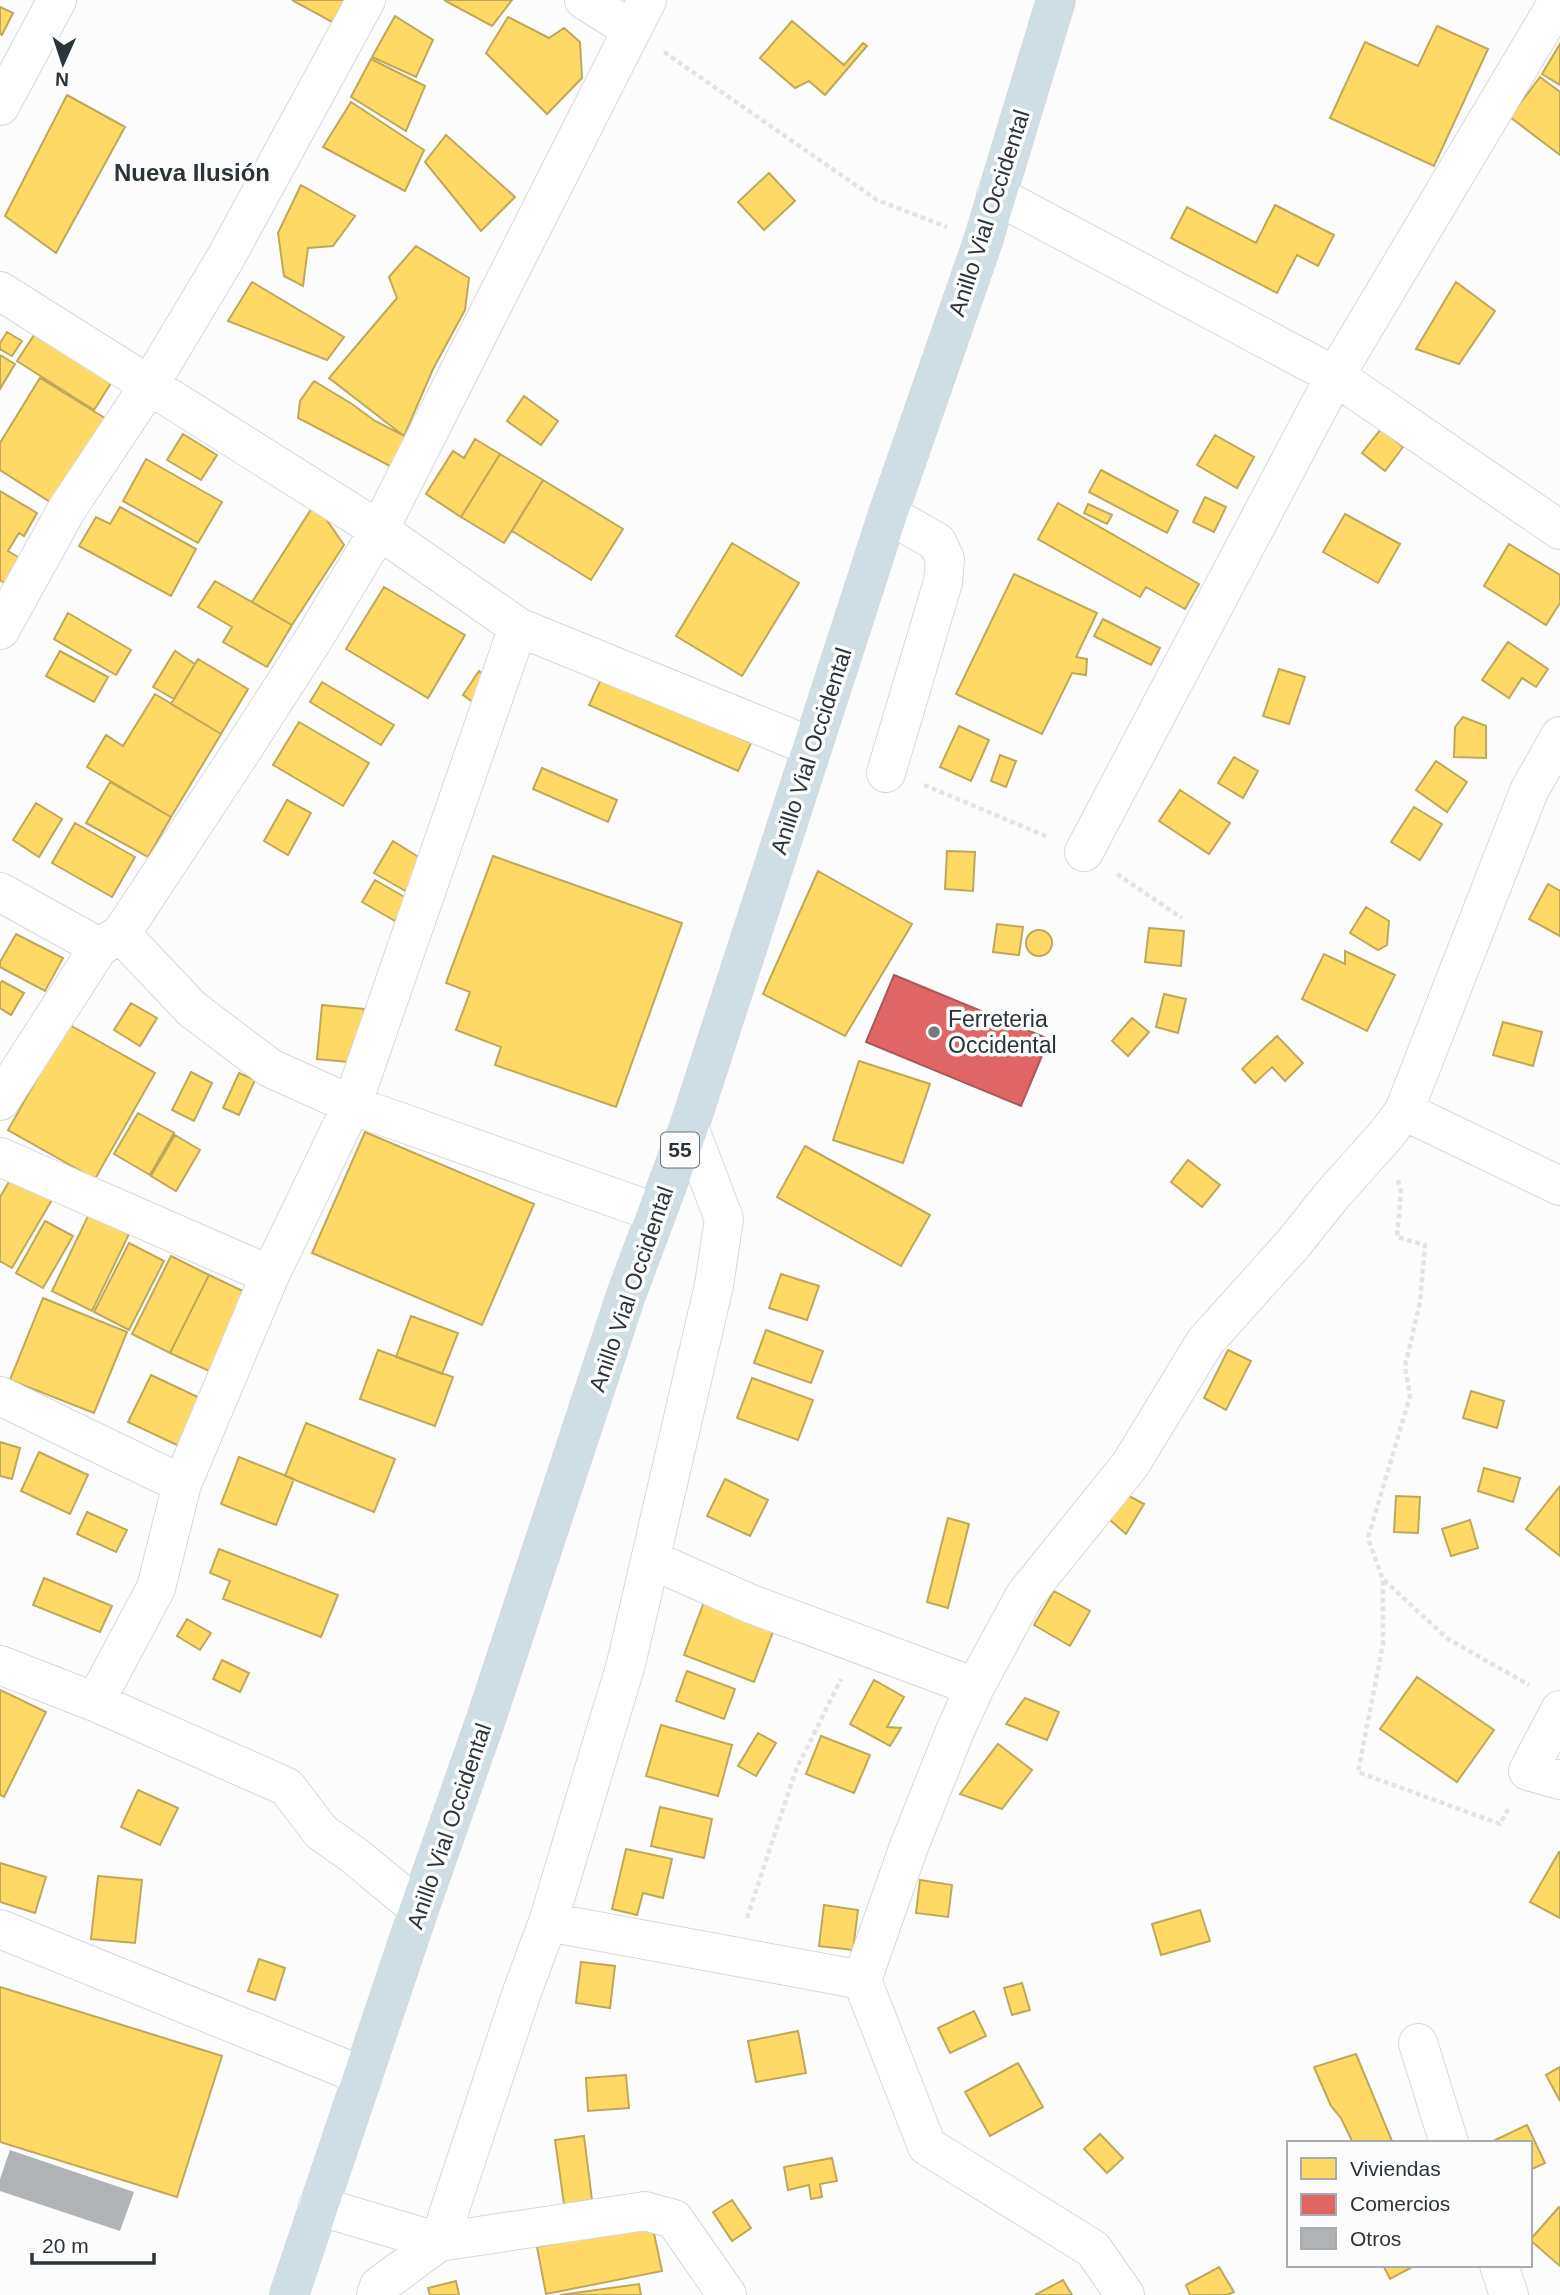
<svg xmlns="http://www.w3.org/2000/svg" width="1560" height="2295" font-family="Helvetica,sans-serif">
  <rect width="100%" height="100%" fill="#fcfcfc"/>
  <path fill="#ffd966" stroke="#bfa858" stroke-width="2" d="M292,0H345L332,22Z
    M444,0H512L492,26Z
    M0,7L13,13L2,35L0,34Z
    M395,16L433,40L416,77L372,57Z
    M508,17L549,38L564,28L580,42L582,78L547,114L486,53Z
    M792,21L844,65L863,43L867,46L825,95L809,81L795,88L760,58Z
    M1437,26L1488,49L1434,166L1330,118L1365,42L1418,66Z
    M1560,44V85L1542,74Z
    M371,59L425,86L406,131L351,97Z
    M1540,77L1560,92V155L1510,117Z
    M67,95L125,127L56,253L5,216Z
    M351,102L424,150L405,191L323,147Z
    M446,135L515,197L481,231L425,162Z
    M769,173L795,201L764,230L738,202Z
    M301,185L355,216L333,246L308,248L303,286L284,276L278,233Z
    M1275,205L1334,235L1318,266L1297,255L1277,293L1171,238L1187,207L1256,243Z
    M416,246L469,278L465,310L433,369L404,436L329,378L397,298L389,277Z
    M252,282L344,337L327,360L228,321Z
    M1456,282L1495,311L1459,364L1416,349Z
    M40,326L116,375L94,410L17,361Z
    M7,332L22,341L12,356L0,349V343Z
    M0,355L15,364L0,389Z
    M40,378L108,420L55,505L0,470V443Z
    M314,381L352,404L375,421L418,443L390,466L298,418L300,401Z
    M524,396L558,421L541,445L507,421Z
    M1381,429L1403,447L1385,471L1362,453Z
    M183,434L217,455L201,480L167,460Z
    M1215,435L1254,457L1237,488L1197,465Z
    M475,439L500,454L461,517L426,494L453,451L464,458Z
    M500,454L543,480L504,543L461,517Z
    M146,459L222,502L198,543L123,501Z
    M1101,470L1178,511L1167,533L1089,492Z
    M543,480L623,529L591,580L512,531Z
    M0,491L37,513L24,536L19,533L8,551L26,562L11,587L0,580Z
    M1205,497L1226,507L1214,532L1193,522Z
    M315,503L344,545L292,625L252,602Z
    M1058,503L1199,584L1185,609L1146,587L1140,597L1038,539Z
    M1088,504L1112,515L1107,524L1084,513Z
    M120,507L196,549L171,596L79,546L96,517L110,524Z
    M1345,514L1400,544L1378,583L1323,552Z
    M732,543L799,583L742,676L676,636Z
    M1509,544L1560,575V603L1546,625L1484,586Z
    M1014,574L1097,613L1076,657L1087,659L1086,675L1072,673L1042,734L956,694Z
    M215,581L292,625L267,667L223,642L232,627L198,607Z
    M384,587L465,635L428,698L346,649Z
    M68,613L131,650L116,675L54,639Z
    M1103,619L1160,648L1151,665L1094,636Z
    M1508,642L1548,669L1536,687L1522,678L1509,698L1482,680Z
    M60,651L108,677L94,702L46,676Z
    M175,651L195,664L174,699L153,687Z
    M198,659L248,689L221,734L171,704Z
    M1279,669L1305,677L1289,724L1263,716Z
    M479,671L496,683L480,707L463,695Z
    M602,677L751,743L738,771L589,705Z
    M322,682L394,725L381,745L310,702Z
    M155,694L221,734L171,817L87,767L106,735L123,746Z
    M1463,717L1486,726V758L1454,757L1455,727Z
    M299,722L369,763L343,806L273,765Z
    M959,726L989,740L971,781L940,767Z
    M1000,755L1016,761L1006,787L991,781Z
    M1234,757L1258,771L1243,798L1218,783Z
    M1436,761L1467,782L1447,812L1416,790Z
    M542,768L617,800L608,822L533,789Z
    M110,782L171,817L148,857L86,823Z
    M1180,790L1230,823L1209,854L1159,821Z
    M287,800L311,813L288,855L264,841Z
    M36,803L62,819L39,857L13,840Z
    M1414,807L1442,824L1420,860L1391,842Z
    M75,823L135,857L112,897L52,863Z
    M393,841L428,863L409,893L374,873Z
    M947,851L975,852L973,891L945,889Z
    M493,856L682,923L616,1107L495,1065L501,1047L456,1030L470,992L446,983Z
    M818,871L912,924L845,1036L763,994Z
    M375,880L408,899L395,921L362,902Z
    M1548,884L1560,891V936L1529,919Z
    M1366,907L1389,921L1387,945L1378,950L1350,933Z
    M997,924L1023,927L1019,955L993,952Z
    M1149,928L1184,931L1181,966L1145,962Z
    M1026 943a13 13 0 1 1 26 0a13 13 0 1 1-26 0Z
    M16,934L63,958L45,991L0,967V962Z
    M1345,951L1395,975L1367,1031L1302,999L1324,954L1345,964Z
    M2,981L24,993L11,1015L0,1008V984Z
    M1164,994L1186,999L1178,1033L1156,1027Z
    M131,1003L157,1018L140,1046L114,1030Z
    M322,1005L364,1009L359,1063L317,1059Z
    M1132,1018L1149,1032L1128,1056L1112,1041Z
    M1503,1022L1542,1032L1533,1066L1493,1055Z
    M68,1024L155,1073L95,1179L8,1130Z
    M1277,1036L1303,1063L1285,1081L1272,1067L1255,1083L1242,1069Z
    M859,1061L930,1084L903,1163L833,1140Z
    M191,1072L212,1083L194,1121L172,1110Z
    M239,1073L255,1080L239,1115L223,1108Z
    M138,1113L174,1133L150,1175L114,1154Z
    M365,1132L534,1204L482,1325L312,1253Z
    M175,1135L200,1150L176,1191L151,1176Z
    M805,1146L930,1215L901,1266L777,1197Z
    M1188,1160L1220,1185L1202,1207L1171,1182Z
    M13,1175L53,1198L12,1268L0,1261V1197Z
    M89,1214L129,1234L92,1311L52,1291Z
    M45,1221L73,1236L43,1288L16,1273Z
    M129,1243L164,1261L129,1330L94,1312Z
    M171,1256L209,1275L170,1353L132,1334Z
    M781,1274L819,1286L807,1320L769,1308Z
    M209,1275L247,1293L211,1372L170,1353Z
    M43,1298L127,1332L94,1413L10,1380Z
    M411,1316L458,1333L442,1374L396,1357Z
    M766,1330L823,1351L811,1383L754,1363Z
    M378,1350L453,1377L435,1426L360,1399Z
    M1228,1350L1251,1361L1226,1410L1204,1398Z
    M151,1375L202,1399L179,1446L128,1422Z
    M752,1378L813,1400L798,1440L737,1418Z
    M1471,1391L1504,1401L1497,1428L1463,1418Z
    M306,1423L395,1459L374,1512L285,1476Z
    M0,1442L20,1448L12,1479L0,1476Z
    M39,1452L88,1475L70,1514L21,1491Z
    M239,1457L294,1479L276,1525L221,1504Z
    M1484,1468L1520,1478L1513,1502L1478,1491Z
    M725,1479L768,1500L750,1536L707,1516Z
    M1560,1486V1556L1526,1529Z
    M1127,1495L1144,1504L1126,1534L1110,1520Z
    M1396,1496L1420,1497L1418,1533L1394,1532Z
    M87,1512L127,1530L116,1552L77,1534Z
    M948,1518L969,1524L948,1608L927,1602Z
    M1470,1520L1478,1548L1451,1556L1442,1529Z
    M219,1549L338,1595L321,1637L223,1599L230,1581L210,1573Z
    M44,1578L112,1606L100,1632L33,1605Z
    M1054,1591L1090,1611L1070,1646L1034,1625Z
    M704,1602L774,1629L754,1682L684,1655Z
    M187,1619L211,1633L200,1650L177,1636Z
    M222,1660L249,1673L240,1692L213,1679Z
    M687,1671L735,1689L724,1719L676,1701Z
    M1417,1677L1494,1730L1457,1782L1380,1729Z
    M874,1680L904,1697L887,1727L901,1728L890,1746L850,1724Z
    M0,1690L46,1712L4,1797L0,1795Z
    M1025,1698L1059,1712L1047,1740L1006,1724Z
    M661,1725L732,1745L718,1796L646,1776Z
    M758,1733L776,1743L756,1776L738,1766Z
    M821,1736L870,1755L854,1793L806,1774Z
    M998,1744L1032,1770L1002,1809L960,1794Z
    M138,1790L178,1808L160,1845L121,1827Z
    M660,1807L712,1819L704,1858L651,1846Z
    M626,1849L672,1859L663,1898L643,1893L637,1915L612,1909Z
    M1559,1852H1560V1918L1530,1902Z
    M0,1863L46,1877L35,1913L0,1902Z
    M98,1876L142,1880L135,1943L91,1939Z
    M920,1880L952,1885L948,1917L916,1913Z
    M824,1905L858,1910L853,1950L819,1946Z
    M1200,1910L1210,1941L1161,1955L1152,1924Z
    M259,1959L285,1968L275,2000L248,1991Z
    M581,1962L615,1966L610,2008L576,2003Z
    M1022,1983L1030,2010L1012,2015L1004,1988Z
    M0,1987L222,2056L177,2197L0,2142Z
    M974,2011L986,2036L950,2053L938,2028Z
    M798,2031L806,2073L756,2082L748,2041Z
    M1356,2054L1392,2141L1388,2143H1353L1341,2118L1331,2106L1314,2067Z
    M1018,2063L1043,2107L990,2136L965,2092Z
    M1560,2067V2101L1546,2075Z
    M626,2075L629,2108L588,2111L586,2078Z
    M1527,2125L1545,2163L1530,2170V2143H1489Z
    M1100,2134L1123,2158L1107,2173L1084,2149Z
    M584,2136L592,2200L564,2204L555,2140Z
    M832,2158L837,2181L820,2184L822,2197L811,2199L809,2185L788,2190L784,2167Z
    M732,2200L751,2228L732,2241L713,2212Z
    M1559,2207L1560,2208V2266L1530,2240Z
    M652,2224L662,2271L546,2294L537,2247Z
    M1383,2265H1416L1390,2279Z
    M1219,2267L1234,2292L1227,2295H1190L1186,2285Z
    M1063,2280L1072,2295H1035Z
    M456,2281L459,2295H430L428,2288Z
    M639,2284L641,2295H560Z"/>
  <path fill="#e06666" stroke="#aa5758" stroke-width="2" d="M894,975L1049,1039L1021,1106L866,1042Z"/>
  <path fill="#b0b3b6" d="M10,2150L134,2192L120,2231L0,2191V2179Z"/>
  <g fill="none" stroke-linecap="round" stroke-linejoin="round">
    <defs>
      <path id="minor" d="M584,0L632,30
        M0,106L57,0
        M996,195L1335,376L1560,530
        M0,291L379,530L518,627L812,747
        M0,630L67,509L150,384L226,257L366,0
        M886,773L943,582L945,559L937,542L888,514
        M1084,852L1335,376L1559,0
        M0,892L99,947
        M121,934L192,1009L270,1068L352,1105L657,1213
        M0,1101L99,947L121,934L241,752L313,640L379,530L647,0
        M1404,1111L1560,1186
        M0,1157L270,1275
        M0,1396L182,1484
        M652,1560L751,1604L975,1687
        M0,1665L95,1702L287,1787L321,1832L355,1856L419,1909
        M95,1702L156,1588L182,1484L270,1275L352,1105L518,627
        M1560,1710L1528,1771L1560,1780
        M548,1922L862,1980
        M0,1929L363,2076
        M1418,2043L1449,2143
        M318,2206L439,2242L645,2211L674,2219L727,2295
        M1499,2265L1509,2295
        M376,2295L379,2286L439,2242L522,1992L548,1922L626,1664L714,1285L724,1219L689,1127
        M1125,2295L1093,2249L927,2146L862,1980L908,1849L955,1731L975,1687L1025,1595L1130,1465L1205,1342L1293,1244L1333,1194L1386,1135L1404,1111L1529,791L1560,736"/>
      <path id="highway" d="M289,2295L419,1909L486,1719L626,1295L689,1127L888,514L983,241L1056,0"/>
    </defs>
    <use href="#minor" stroke="#d6d9dc" stroke-width="40"/>
    <use href="#highway" stroke="#d8dadb" stroke-width="40"/>
    <path stroke="#e4e4e4" stroke-width="4.5" stroke-dasharray="5 3.5" stroke-linecap="butt" d="M664,52L877,200L947,227
      M924,785L1048,837
      M1117,874L1182,918
      M1398,1180L1401,1192L1397,1237L1425,1245L1420,1302L1405,1366L1410,1396L1368,1538L1383,1580V1644L1358,1772L1500,1824L1510,1806
      M1384,1580L1448,1639L1529,1685
      M747,1918L796,1770L841,1679"/>
    <use href="#minor" stroke="#fff" stroke-width="38"/>
    <use href="#highway" stroke="#cfdde4" stroke-width="38"/>
  </g>
  <circle fill="#747a7d" stroke="#fcfcfc" stroke-width="2.5" cx="934" cy="1032" r="7"/>
  <g text-anchor="middle" stroke-width="7" stroke-linejoin="round" paint-order="stroke">
    <rect fill="#fcfcfc" stroke="#6a7074" stroke-width="2" x="661" y="1132.5" width="38" height="35" rx="5"/>
    <g font-size="21" font-weight="bold" fill="#2b3439">
      <text x="680" y="1157">55</text>
    </g>
    <g font-size="23" fill="#2b3439" stroke="#fcfcfc">
      <text transform="translate(989 213) rotate(-72)" y="8">Anillo Vial Occidental</text>
      <text transform="translate(811 751) rotate(-72)" y="8">Anillo Vial Occidental</text>
      <text transform="translate(631 1289) rotate(-71)" y="8">Anillo Vial Occidental</text>
      <text transform="translate(449 1826) rotate(-71)" y="8">Anillo Vial Occidental</text>
    </g>
    <g font-size="23" fill="#2b3439" stroke="#fcfcfc" text-anchor="start">
      <text x="948" y="1027">Ferreteria<tspan x="948" dy="26">Occidental</tspan></text>
    </g>
    <g font-size="24" font-weight="bold" fill="#2b3439" stroke="#fcfcfc">
      <text x="192" y="181">Nueva Ilusión</text>
    </g>
  </g>
  <rect x="1287" y="2141" width="245" height="126" fill="#fcfcfc" stroke="#a8acae" stroke-width="2"/>
  <rect x="1301" y="2158" width="35" height="21" fill="#ffd966" stroke="#a8acae" stroke-width="2"/>
  <text x="1350" y="2176" font-size="21" fill="#2b3439">Viviendas</text>
  <rect x="1301" y="2194" width="35" height="21" fill="#e06666" stroke="#a8acae" stroke-width="2"/>
  <text x="1350" y="2211" font-size="21" fill="#2b3439">Comercios</text>
  <rect x="1301" y="2228" width="35" height="21" fill="#b0b3b6" stroke="#a8acae" stroke-width="2"/>
  <text x="1350" y="2246" font-size="21" fill="#2b3439">Otros</text>
  <g transform="translate(63 63) rotate(183)" stroke="#fcfcfc" stroke-width="5" paint-order="stroke">
  <path d="M0-5L12 26L0 18L-12 26Z" fill="#2b3439"/>
  <text y="-10" font-size="19" font-weight="bold" text-anchor="middle" fill="#2b3439">N</text>
  </g>
  <path d="M32 2253v10h122v-10" fill="none" stroke="#2b3439" stroke-width="3.5"/>
  <text x="42" y="2253" font-size="21" fill="#2b3439" stroke="#fcfcfc" stroke-width="5" paint-order="stroke">20 m</text>
</svg>
